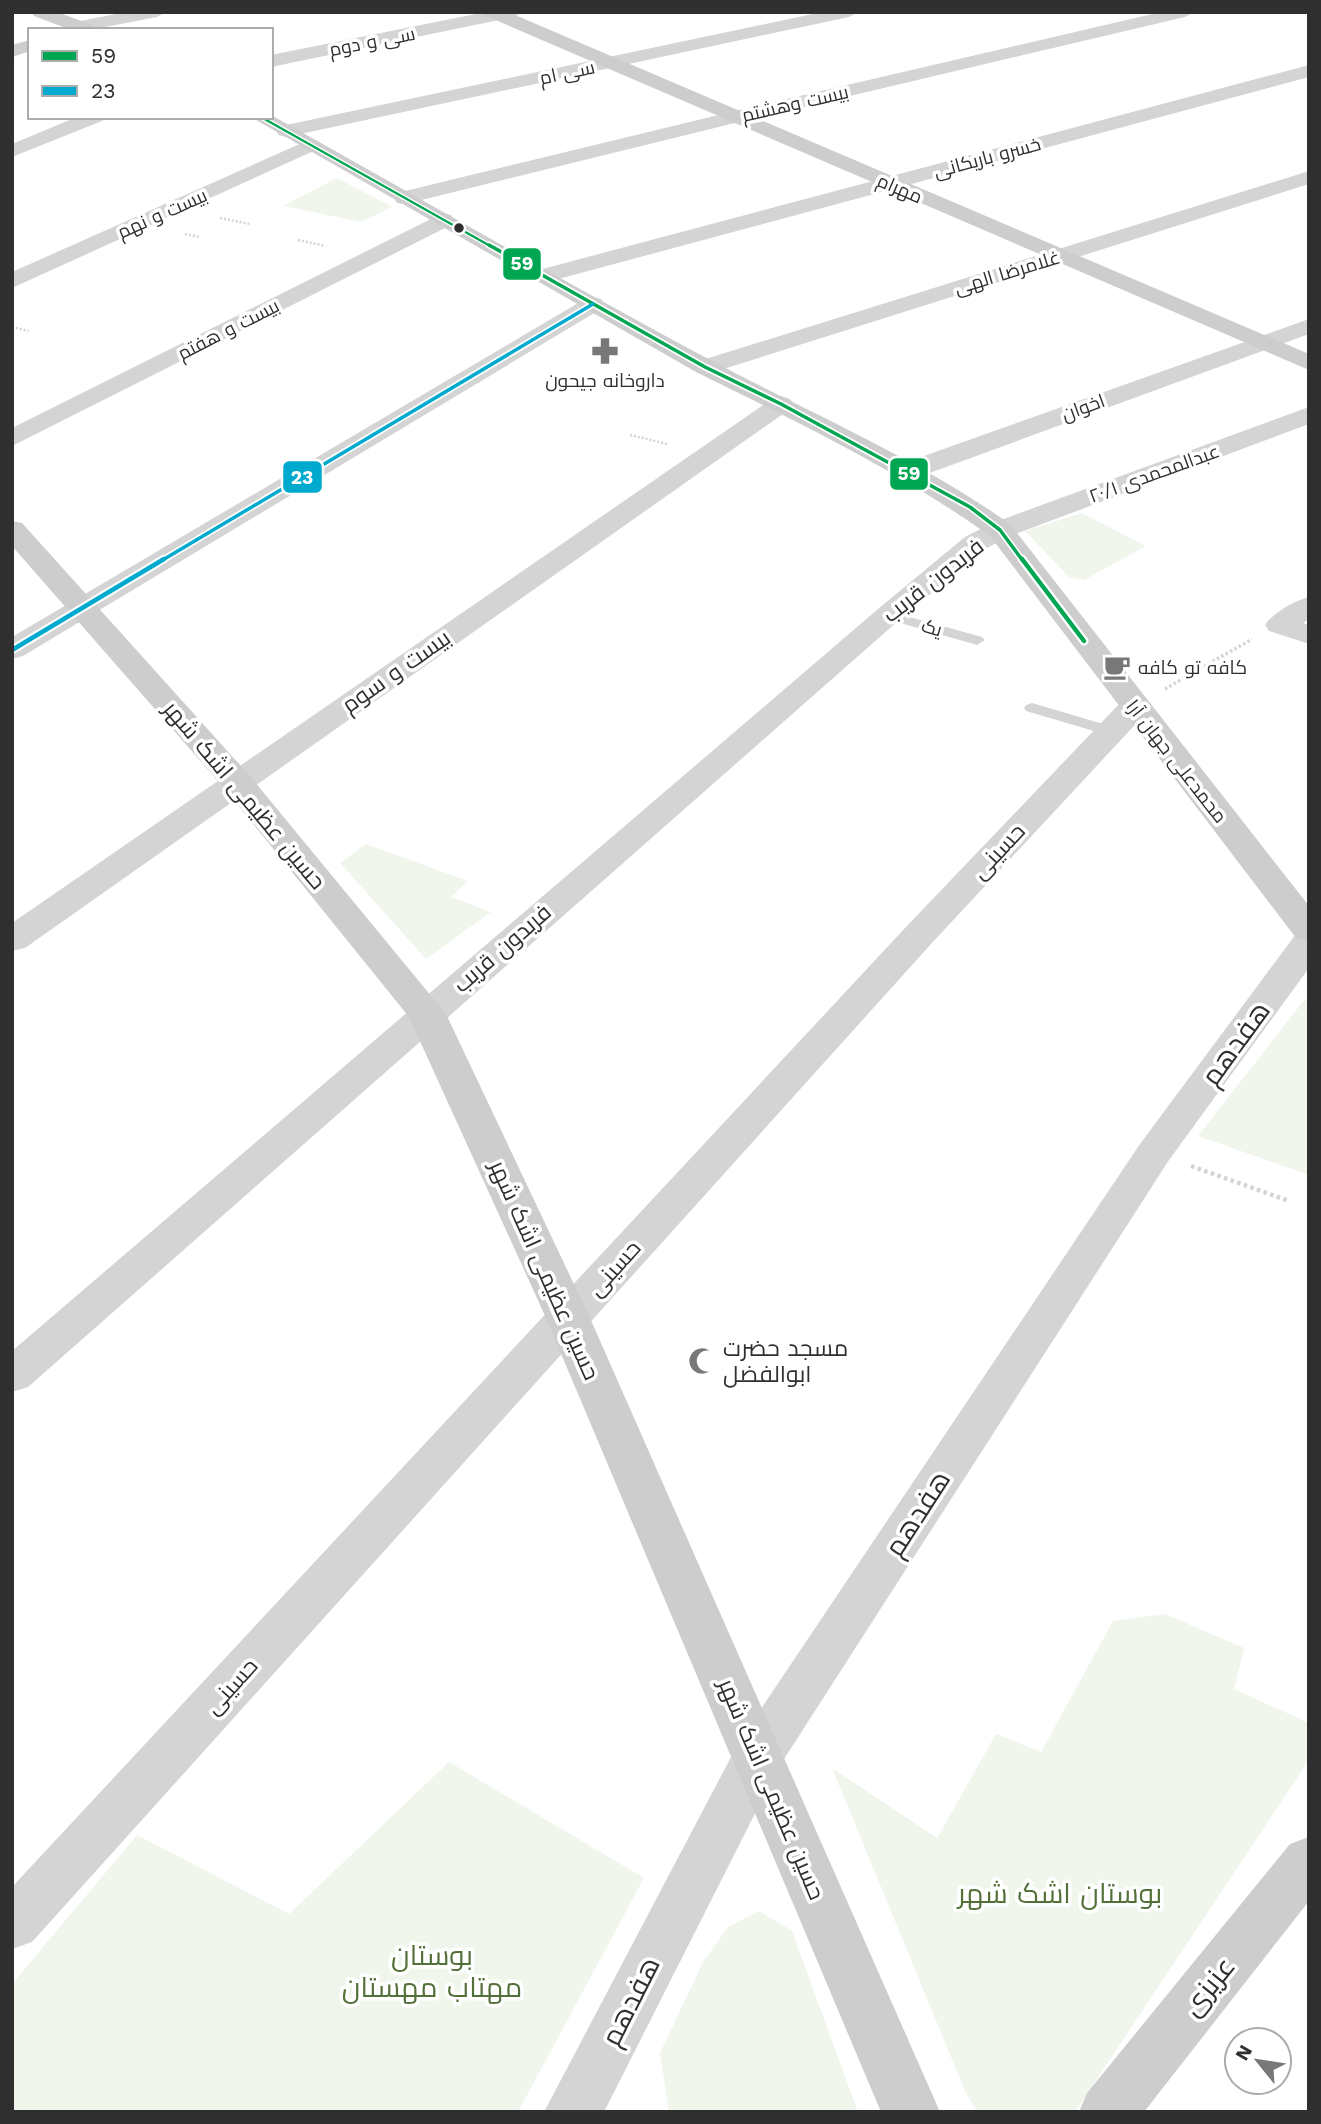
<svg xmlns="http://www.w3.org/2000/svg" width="1321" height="2124" font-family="'Work Sans',Cairo,sans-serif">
  <rect width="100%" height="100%" fill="#fff"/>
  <path fill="#f1f6ec" d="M337,178L392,207L361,222L283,206Z
    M1082,513L1146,546L1084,580L1069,577L1025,531Z
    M366,844L468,881L451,897L491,912L426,959L340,863Z
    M1305,999L1309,1005V1175L1198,1136Z
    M1165,1614L1244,1648L1234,1689L1309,1723V1760L1075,2112H977L965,2091L832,1768L937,1838L996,1734L1041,1752L1113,1621Z
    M449,1762L644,1878L518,2112H12V1984L137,1835L289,1914Z
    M759,1911L792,1931L858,2112H669L660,2053L703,1962L728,1927Z"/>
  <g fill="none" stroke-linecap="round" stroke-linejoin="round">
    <path stroke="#d4d4d4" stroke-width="2.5" stroke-dasharray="2 2" stroke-linecap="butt" d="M220,218L250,224
      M185,234L200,237
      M298,240L325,246
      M12,327L29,331
      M630,435L667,444"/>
    <path stroke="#d4d4d4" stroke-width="3.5" stroke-dasharray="2.5 2.5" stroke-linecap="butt" d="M1165,689L1252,639"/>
    <path stroke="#d4d4d4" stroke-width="4.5" stroke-dasharray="3.5 3.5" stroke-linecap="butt" d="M1191,1166L1289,1201"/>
    <path fill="#d4d4d4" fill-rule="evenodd" d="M888,611L982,637L985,640L977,645L883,618L881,615Z
      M1032,703L1117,728L1119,731L1111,736L1026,711L1024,708L1026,705Z"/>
    <path fill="#d4d4d4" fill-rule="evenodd" d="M126,12H166L157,17L90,30H75L72,26L75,22Z
      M486,12H523L514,17L271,67V55Z
      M822,12H858L849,17L286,137L279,135L276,131L279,127L286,125Z
      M1161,12H1194L1185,17L735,123L405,204L397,203L394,198L397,193L735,111Z
      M1309,65V77L551,281H535L531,276L535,271Z
      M77,117H105L102,121L12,157V144Z
      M311,139L318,141L321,145L318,149L12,288V272Z
      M1309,171V184L714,372L705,374L696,372L693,367L696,362Z
      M443,213L451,215L454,220L451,225L12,446V428Z
      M593,297L601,299L605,304L601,309L23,656L12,659V637L585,299Z
      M1309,319V334L916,478L906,480L896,478L893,472L896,466Z
      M781,396L790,399L794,404L790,409L25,948L12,951V923L772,399Z
      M1309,407V424L1010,536L985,549L898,621L28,1387L12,1392V1351L878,609L965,537L990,524Z
      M1309,597V619L1303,623L1309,625V644L1269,631L1265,625C1274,612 1294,601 1309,597Z
      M1134,698L1145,700L1150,707L1145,714L931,944L32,1942L12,1949V1887L905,928L1123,700Z
      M1309,931V968L1169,1160L777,1770L604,2112H544L740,1740L1140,1144L1296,934Z"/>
    <path fill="#cdcdcd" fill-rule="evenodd" d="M31,12H57L95,26L98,30H71L34,16Z
      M483,12H508L1309,354V370L486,16Z
      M30,40V51L12,57V45Z
      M271,115C418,197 564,282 712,361C812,414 917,458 1010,524L1309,906V941L1296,938L990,536C899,471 796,421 696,372L251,117H271Z
      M12,521L22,523L249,775L446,1014L590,1318L940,2112H881L546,1318L409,1017L225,789L12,546Z
      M1309,1837V1901L1144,2112H1079L1087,2093L1290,1844Z"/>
    <defs>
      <path id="bus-1-far2" d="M261,117L492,247"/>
      <path id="bus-1-far1" d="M489,245L705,367L781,404L970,507L1000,530L1023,561"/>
      <path id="bus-1" d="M1022,559L1084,641"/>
      <path id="bus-2-far1" d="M161,561L593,304"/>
      <path id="bus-2" d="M12,650L164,559"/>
    </defs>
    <use href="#bus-1-far2" stroke="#fff" stroke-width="5"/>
    <use href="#bus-1-far1" stroke="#fff" stroke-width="7"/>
    <use href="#bus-1" stroke="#fff" stroke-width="9"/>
    <use href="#bus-2-far1" stroke="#fff" stroke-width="7"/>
    <use href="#bus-2" stroke="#fff" stroke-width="9"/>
    <use href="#bus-1-far2" stroke="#00a651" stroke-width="2.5"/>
    <use href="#bus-1-far1" stroke="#00a651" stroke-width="3.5"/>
    <use href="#bus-1" stroke="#00a651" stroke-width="4.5"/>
    <use href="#bus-2-far1" stroke="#00a9ce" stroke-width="3.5"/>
    <use href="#bus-2" stroke="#00a9ce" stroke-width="4.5"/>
  </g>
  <defs>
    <symbol id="pharmacy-bare" viewBox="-9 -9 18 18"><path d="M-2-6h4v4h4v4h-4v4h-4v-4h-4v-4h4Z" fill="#787878" stroke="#fff" stroke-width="2.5" paint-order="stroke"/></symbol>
    <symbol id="cafe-bare" viewBox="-9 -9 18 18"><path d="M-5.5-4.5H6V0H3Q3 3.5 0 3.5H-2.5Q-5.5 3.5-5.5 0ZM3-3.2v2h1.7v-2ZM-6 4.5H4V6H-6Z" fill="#787878" stroke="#fff" stroke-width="2.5" paint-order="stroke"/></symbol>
    <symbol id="mosque-bare" viewBox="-9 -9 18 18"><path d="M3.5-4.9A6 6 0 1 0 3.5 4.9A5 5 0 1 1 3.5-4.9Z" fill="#787878" stroke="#fff" stroke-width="2.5" paint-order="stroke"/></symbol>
  </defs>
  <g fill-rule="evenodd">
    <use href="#pharmacy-bare" x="586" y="332" width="38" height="38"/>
    <use href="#cafe-bare" x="1098" y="648" width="38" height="38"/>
    <use href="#mosque-bare" x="683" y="1342" width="38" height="38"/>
  </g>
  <circle fill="#2f2f2f" stroke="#fff" stroke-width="2.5" cx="459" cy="228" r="6"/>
  <g text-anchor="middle" stroke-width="7" stroke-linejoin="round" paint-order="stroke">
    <g font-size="19" fill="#2f2f2f" stroke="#fff">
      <text transform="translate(372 41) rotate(-11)" y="7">سی و دوم</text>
      <text transform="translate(567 72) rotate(-12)" y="7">سی ام</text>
      <text transform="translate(795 103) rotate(-13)" y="7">بیست وهشتم</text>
      <text transform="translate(987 157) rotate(-15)" y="7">خسرو باریکانی</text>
      <text transform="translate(900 188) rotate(23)" y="7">مهرام</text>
      <text transform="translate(162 213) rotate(-24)" y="7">بیست و نهم</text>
      <text transform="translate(1007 272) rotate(-17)" y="7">غلامرضا الهی</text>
      <text transform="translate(228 329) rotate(-27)" y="7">بیست و هفتم</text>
      <text transform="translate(1083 407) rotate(-20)" y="7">اخوان</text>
      <text transform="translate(1154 473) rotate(-20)" y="7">عبدالمحمدی ۲۰/۱</text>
      <text transform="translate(932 627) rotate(16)" y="7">یک</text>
      <text transform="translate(1177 761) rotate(52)" y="7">محمدعلی جهان آرا</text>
    </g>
    <g font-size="19" fill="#2f2f2f" stroke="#fff">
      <text x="605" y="387">داروخانه جیحون</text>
      <text x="1138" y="674" text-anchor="start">کافه تو کافه</text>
    </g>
    <g font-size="23" fill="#2f2f2f" stroke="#fff">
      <text transform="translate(933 580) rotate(-38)" y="8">فریدون قریب</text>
      <text transform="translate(396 671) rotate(-35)" y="8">بیست و سوم</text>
      <text transform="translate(245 795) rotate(50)" y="8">حسین عظیمی اشک شهر</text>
      <text transform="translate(998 851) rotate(-47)" y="8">حسینی</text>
      <text transform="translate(502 948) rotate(-41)" y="8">فریدون قریب</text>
      <text transform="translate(614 1268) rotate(-48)" y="8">حسینی</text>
      <text transform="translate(545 1270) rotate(66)" y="8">حسین عظیمی اشک شهر</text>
      <text transform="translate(231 1686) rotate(-48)" y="8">حسینی</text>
      <text transform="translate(772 1789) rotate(67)" y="8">حسین عظیمی اشک شهر</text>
    </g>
    <g font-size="23" fill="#2f2f2f" stroke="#fff" text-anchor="start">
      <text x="723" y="1356">مسجد حضرت<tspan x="723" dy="26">ابوالفضل</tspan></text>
    </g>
    <g font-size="28" fill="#2f2f2f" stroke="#fff">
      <text transform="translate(1235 1043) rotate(-54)" y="10">هفدهم</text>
      <text transform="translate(917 1513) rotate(-57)" y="10">هفدهم</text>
      <text transform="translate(1208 1986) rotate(-51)" y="10">عزیزی</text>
      <text transform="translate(630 2001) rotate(-63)" y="10">هفدهم</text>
    </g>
    <g font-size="28" fill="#527038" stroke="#fff">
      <text x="1060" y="1903">بوستان اشک شهر</text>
      <text x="432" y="1965">بوستان<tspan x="432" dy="32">مهتاب مهستان</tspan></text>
    </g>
  </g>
  <g stroke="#fff" stroke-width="2.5">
    <rect x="502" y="247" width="40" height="34" rx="7" fill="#00a651"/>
    <rect x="889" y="457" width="40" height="34" rx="7" fill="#00a651"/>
    <rect x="282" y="460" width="41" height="34" rx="7" fill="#00a9ce"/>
  </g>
  <g font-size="19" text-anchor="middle" font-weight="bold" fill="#fff">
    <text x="522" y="270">59</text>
    <text x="909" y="480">59</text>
    <text x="302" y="484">23</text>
  </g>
  <rect width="1321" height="2124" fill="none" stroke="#2f2f2f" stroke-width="28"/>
  <rect x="28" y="28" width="245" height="91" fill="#ffffff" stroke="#acacac" stroke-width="2"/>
  <rect x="42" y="51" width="35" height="10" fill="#00a651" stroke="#acacac" stroke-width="2"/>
  <text x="91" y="63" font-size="21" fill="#2f2f2f">59</text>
  <rect x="42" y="86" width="35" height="10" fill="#00a9ce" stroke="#acacac" stroke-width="2"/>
  <text x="91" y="98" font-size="21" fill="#2f2f2f">23</text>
  <g transform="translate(1258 2061) rotate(300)"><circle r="33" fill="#ffffff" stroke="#acacac" stroke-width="2"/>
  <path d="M0-5L12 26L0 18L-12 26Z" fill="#787878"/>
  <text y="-10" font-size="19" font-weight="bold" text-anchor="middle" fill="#2f2f2f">N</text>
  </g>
</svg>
